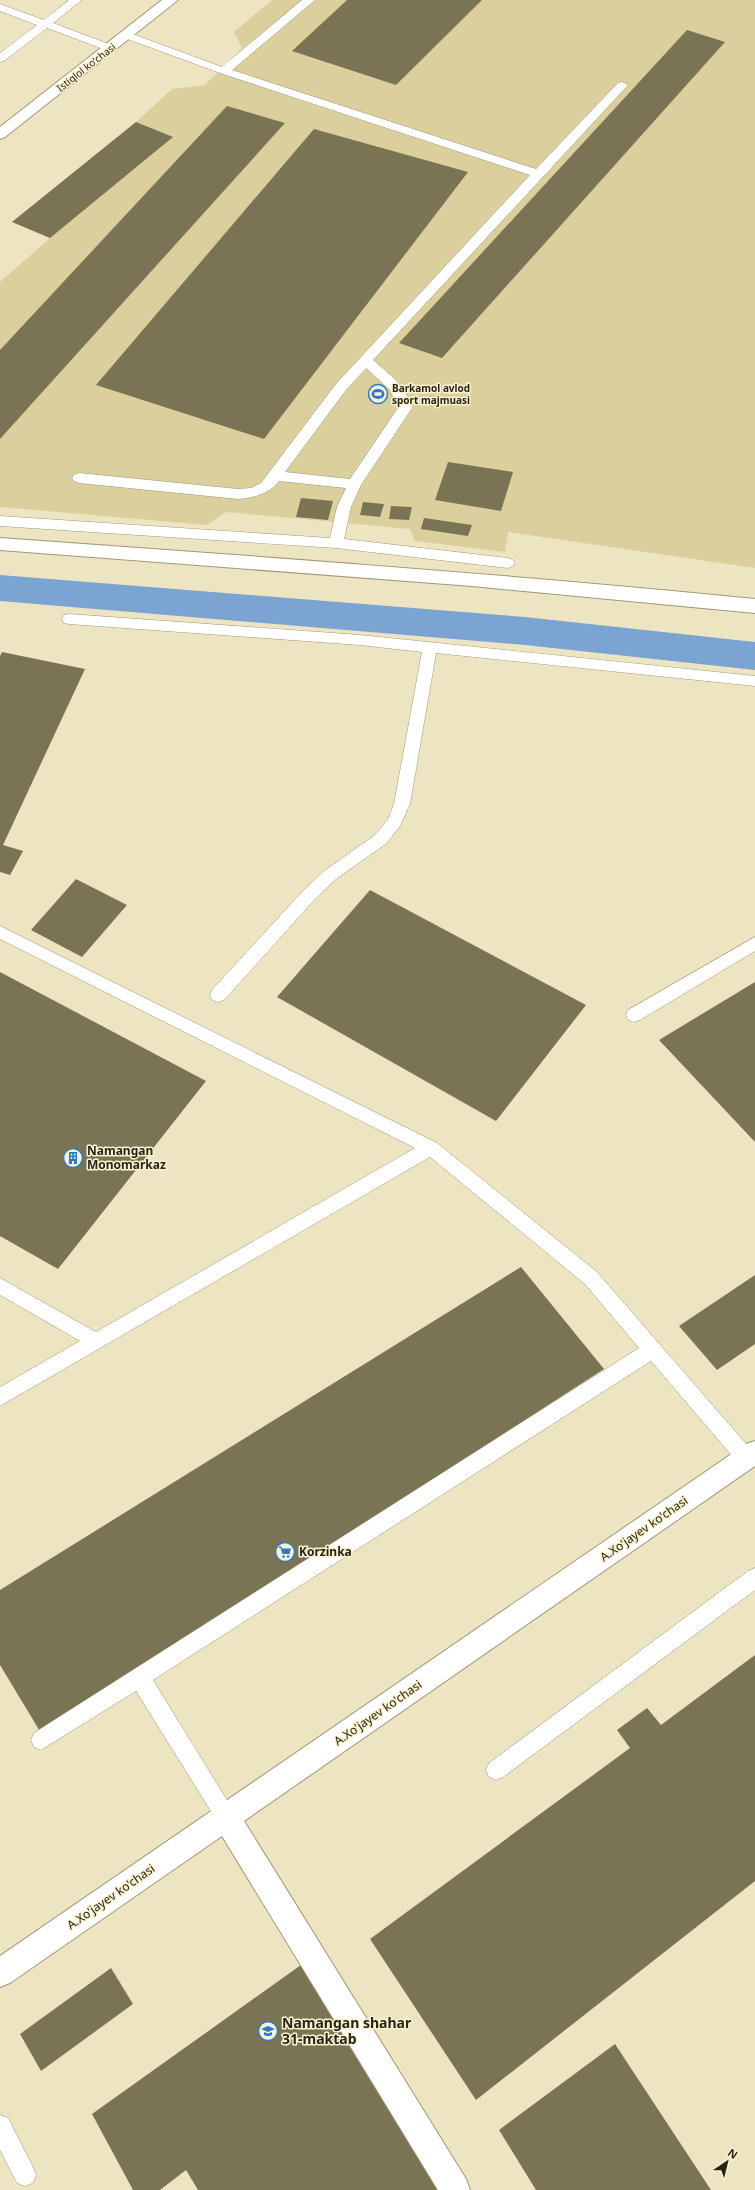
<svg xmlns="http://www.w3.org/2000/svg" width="755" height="2190" font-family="'Noto Sans',sans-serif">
  <rect width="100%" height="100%" fill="#ede5c2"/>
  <path fill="#dbcf9d" d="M272,0H755V568L508,532L505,552L415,541L410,529L226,512L207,525L0,507V282L50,238L12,222L136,122L172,89L205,85L242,48L234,32Z"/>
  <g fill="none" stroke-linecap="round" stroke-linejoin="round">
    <path fill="#7ca4d2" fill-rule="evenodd" d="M0,575L525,617L755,642V670L525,645L0,601Z"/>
  </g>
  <path fill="#7b7454" d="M347,0H482L396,85L292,51Z
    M687,30L725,42L442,358L399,343Z
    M227,106L285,123L0,439V350Z
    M136,122L173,137L50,238L12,222Z
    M314,129L468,172L264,439L96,385Z
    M448,462L513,472L501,511L435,500Z
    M301,498L333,501L328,520L296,517Z
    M363,502L384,504L380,517L360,515Z
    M391,506L412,507L409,520L389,519Z
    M424,518L472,525L468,536L421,529Z
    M2,652L85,669L3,845L23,851L10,875L0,872V656Z
    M76,879L127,905L82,957L31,930Z
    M370,890L586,1005L496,1121L277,997Z
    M0,972L206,1081L58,1269L0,1236Z
    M755,982V1142L659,1040Z
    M521,1267L604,1369L41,1733L0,1665V1590Z
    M755,1275V1344L717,1370L679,1326Z
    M755,1655V1881L476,2100L370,1939L630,1748L617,1730L647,1708L661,1725Z
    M308,1960L449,2190H198L186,2170L160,2190H133L92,2114Z
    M111,1968L133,2004L41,2071L20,2034Z
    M615,2044L711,2190H536L499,2130Z"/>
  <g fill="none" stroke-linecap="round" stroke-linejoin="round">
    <defs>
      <path id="service" d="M69,0H82L53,23L114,46L116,48L114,50H106L47,28L4,61L0,62V53L37,25L0,11V4L44,20Z
        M302,0H315L232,70L536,169L618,83L622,82L628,85L373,360C389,374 406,386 412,408L361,485L351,507L344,539L508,558L513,560L515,563L513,566L508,568L336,548L0,526V516L330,538L337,507L346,488L279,481C269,494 254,498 238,499L79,483L74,481L72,478L74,475L79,473L238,489L251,488L261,483L336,384L530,175L220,73L122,37L120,35L126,32L130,33L222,67ZM366,368L390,390L398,408L350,479L285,472L346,390Z
        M69,614L360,635L755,676V686L436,653L410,804L400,826L387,843L336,879L314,900L224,1000L218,1002L212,1000L210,995L212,990L302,892L324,871L375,835L388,819L394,804L422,652L360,645L69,624L64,623L62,619L64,615Z
        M0,926L437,1143L597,1272L753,1452L755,1457L753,1464L746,1467L739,1464L651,1361L153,1680L233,1810L236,1817L233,1824L226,1827L219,1824L136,1691L41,1750L34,1747L31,1740L34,1733L639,1348L585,1284L430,1157L0,1406V1387L80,1341L0,1295V1278L96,1332L415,1148L0,939Z
        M755,937V951L640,1020L634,1022L628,1020L626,1015L628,1010Z
        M755,1568V1590L503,1777L496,1780L489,1777L486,1770L489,1763L748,1571Z
        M0,2115L8,2118L33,2167L36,2175L33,2183L25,2186L17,2183L0,2150Z"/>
      <path id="minor" d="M0,538C252,556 504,574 755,599V613L472,586L0,550Z
        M755,1441V1466L244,1821L466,2179L470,2190H438L222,1836L10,1983L0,1987V1956L746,1444Z"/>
      <path id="tertiary" d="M162,0H178L5,137L0,139V127Z"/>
    </defs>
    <use href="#service" stroke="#a09878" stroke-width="1"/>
    <use href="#minor" stroke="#a09878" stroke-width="2"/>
    <use href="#tertiary" stroke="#a09878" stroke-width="2"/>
    <use href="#service" fill="#fff" fill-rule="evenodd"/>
    <use href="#minor" fill="#fff" fill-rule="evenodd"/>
    <use href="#tertiary" fill="#fff" fill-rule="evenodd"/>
  </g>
  <defs>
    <symbol id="stadium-ring" viewBox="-11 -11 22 22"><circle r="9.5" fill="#faf2cf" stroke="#2d78c9" stroke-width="1.5"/><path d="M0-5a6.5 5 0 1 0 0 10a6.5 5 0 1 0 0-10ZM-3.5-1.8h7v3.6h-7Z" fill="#2d78c9"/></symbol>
    <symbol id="building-ring" viewBox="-11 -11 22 22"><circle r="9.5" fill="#faf2cf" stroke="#2d78c9" stroke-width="1.5"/><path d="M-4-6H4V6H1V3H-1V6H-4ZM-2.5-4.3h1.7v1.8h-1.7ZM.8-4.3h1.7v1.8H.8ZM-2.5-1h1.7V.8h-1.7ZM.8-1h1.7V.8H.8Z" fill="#2d78c9"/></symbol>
    <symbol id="supermarket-ring" viewBox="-11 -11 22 22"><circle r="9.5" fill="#faf2cf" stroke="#2d78c9" stroke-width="1.5"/><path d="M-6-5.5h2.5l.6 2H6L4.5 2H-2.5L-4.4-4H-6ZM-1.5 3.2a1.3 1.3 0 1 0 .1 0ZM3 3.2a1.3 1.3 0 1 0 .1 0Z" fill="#2d78c9"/></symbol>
    <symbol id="school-ring" viewBox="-11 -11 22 22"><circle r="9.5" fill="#faf2cf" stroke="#2d78c9" stroke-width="1.5"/><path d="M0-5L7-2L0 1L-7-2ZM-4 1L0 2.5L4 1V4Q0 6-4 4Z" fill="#2d78c9"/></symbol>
  </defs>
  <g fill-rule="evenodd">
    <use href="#stadium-ring" x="367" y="383" width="22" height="22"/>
    <use href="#building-ring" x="62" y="1147" width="22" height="22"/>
    <use href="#supermarket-ring" x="274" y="1541" width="22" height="22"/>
    <use href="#school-ring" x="257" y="2020" width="22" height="22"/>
  </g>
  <g text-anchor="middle" stroke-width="3" stroke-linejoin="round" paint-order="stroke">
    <g font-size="10" fill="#282518" stroke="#faf2cf">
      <text transform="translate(86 67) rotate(-38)" y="4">Istiqlol koʻchasi</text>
    </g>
    <g font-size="10" font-weight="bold" fill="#282518" stroke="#faf2cf" text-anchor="start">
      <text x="392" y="392">Barkamol avlod<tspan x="392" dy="12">sport majmuasi</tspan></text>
    </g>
    <g font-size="12" font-weight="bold" fill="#282518" stroke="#faf2cf" text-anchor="start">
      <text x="87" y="1155">Namangan<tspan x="87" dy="14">Monomarkaz</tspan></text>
      <text x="299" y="1556">Korzinka</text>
    </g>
    <g font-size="12" fill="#282518" stroke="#faf2cf">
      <text transform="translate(644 1529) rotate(-35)" y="4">A.Xo'jayev ko'chasi</text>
      <text transform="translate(378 1713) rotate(-35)" y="4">A.Xo'jayev ko'chasi</text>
      <text transform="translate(111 1897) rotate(-35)" y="4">A.Xo'jayev ko'chasi</text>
    </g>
    <g font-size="14" font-weight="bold" fill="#282518" stroke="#faf2cf" text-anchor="start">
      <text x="282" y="2028">Namangan shahar<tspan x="282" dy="16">31-maktab</tspan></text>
    </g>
  </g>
  <g transform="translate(727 2162) rotate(35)" stroke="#faf2cf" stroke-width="3" paint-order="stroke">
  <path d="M0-3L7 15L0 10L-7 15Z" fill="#282518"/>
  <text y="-6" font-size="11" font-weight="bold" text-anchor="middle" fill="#282518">N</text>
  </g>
</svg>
